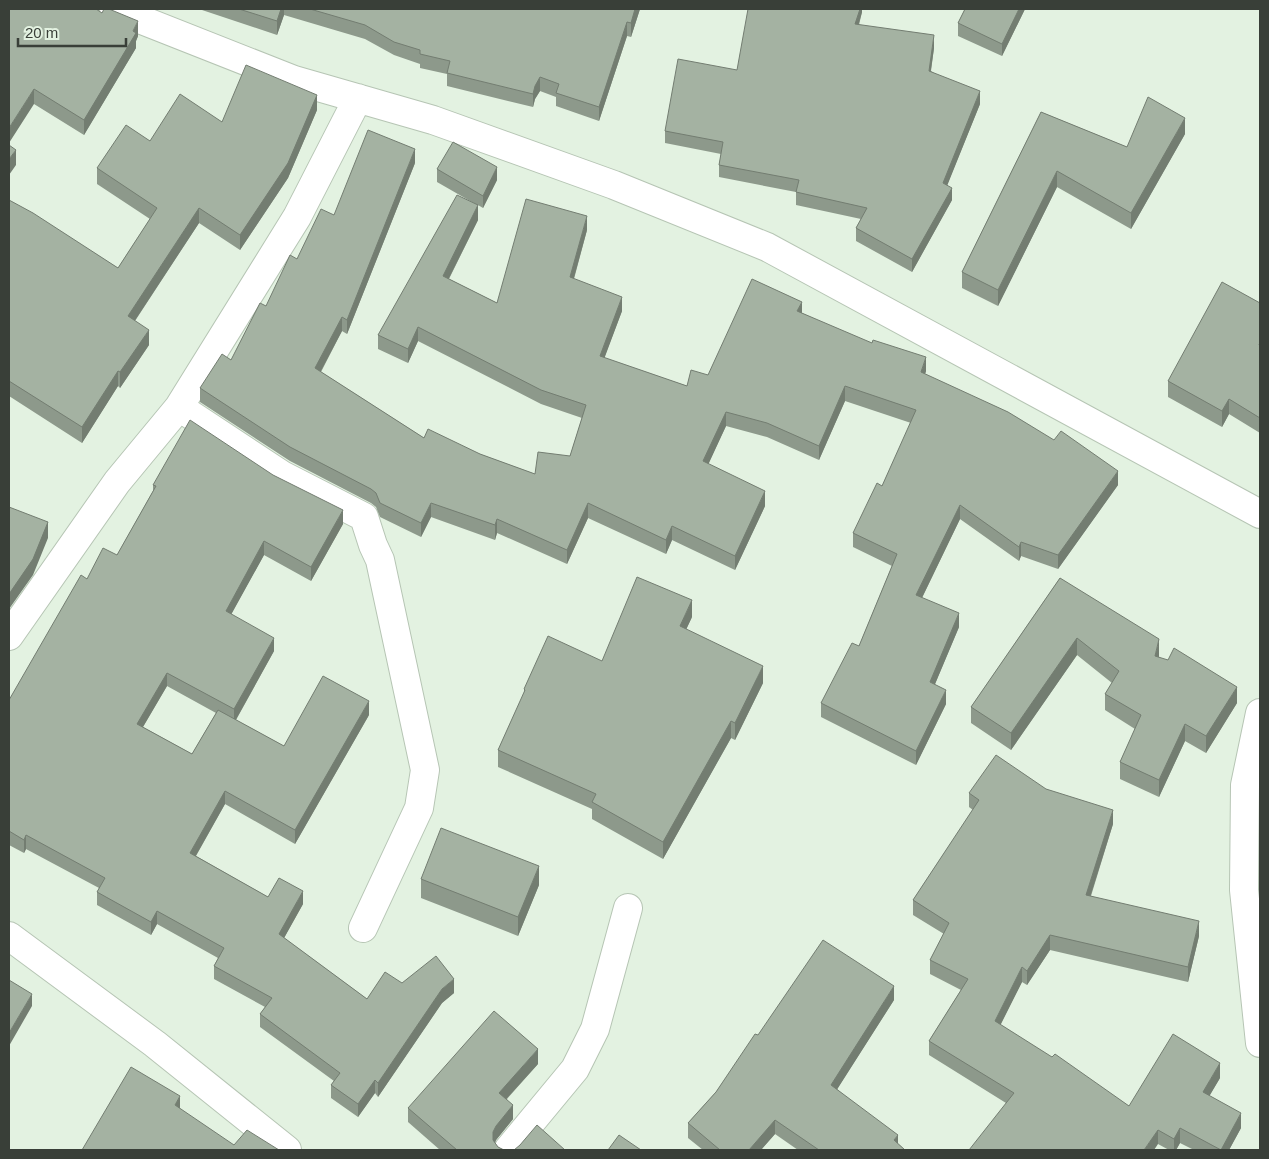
<svg xmlns="http://www.w3.org/2000/svg" width="1269" height="1159" font-family="Helvetica,sans-serif">
  <rect width="100%" height="100%" fill="#e3f2e1"/>
  <g fill="none" stroke-linecap="round" stroke-linejoin="round">
    <defs>
      <path id="minor" d="M114,9L294,80L433,120L614,185L767,247L1260,514
        M179,407L282,475L364,517L373,545L380,560L425,770L419,808L363,928
        M9,636L117,482L179,407L297,217L358,98
        M1260,713L1245,785L1244,890L1260,1043
        M9,936L155,1044L287,1150
        M508,1150L575,1069L595,1029L628,908"/>
    </defs>
    <use href="#minor" stroke="#b6c5b4" stroke-width="30"/>
    <use href="#minor" stroke="#fff" stroke-width="28"/>
  </g>
  <path fill="#8d998b" fill-rule="evenodd" d="M9,9L138,36L136,41V48L84,135L34,104Z
    M199,9H640L631,37L627,36L599,121L556,106V97L540,91L535,99L533,107L447,86V74L420,68V64L394,55L365,39L284,15L277,35Z
    M862,9V12L859,25L934,48L931,71L980,104L947,185L952,200L912,272L856,241V228L861,219L796,205V192L719,177V165L721,154L665,143V131Z
    M965,9H1025L1002,56L958,36V23Z
    M317,110L288,178L240,250L199,223L135,321L149,345L120,388L118,386L82,443L9,396V200L118,268L150,219L97,184V168L150,141L222,122Z
    M1041,112L1127,147L1185,134L1131,229L1057,187L998,306L962,288V272Z
    M415,163L347,334L342,331L321,372L424,438L480,454L535,474L570,456L582,418L541,404L418,341L408,363L378,349V335L477,205L437,182V169L497,180L483,208L478,205V220L449,279L497,303L587,230L574,279L622,311L604,358L687,386L708,375L802,313L926,371L925,374L1118,485L1058,569L1021,556L1019,561L960,519L922,598L959,627L935,684L946,704L916,765L821,717V703L859,646L892,566L853,547V533L882,486L911,423L845,401L819,460L767,437L726,426L708,464L765,506L735,570L672,540L666,554L588,518L567,564L497,533L495,540L431,517L421,537L380,517L376,507L371,503L290,461L200,402V388L231,360L297,259L334,215Z
    M1260,303V433L1229,414L1222,427L1168,397V381Z
    M153,485L343,524L311,581L264,555L231,614L274,651L236,720L284,746L369,715L295,844L225,804L196,856L268,897L303,904L284,938L367,999L402,983L454,993L442,1003L378,1097L375,1093L358,1117L331,1098V1085L334,1081L260,1027V1014L265,1007L214,979V966L218,958L157,924L151,935L97,905V892L99,888L26,849L24,853L9,845V700L87,579L117,555L153,491ZM167,686L216,713L192,754L143,727Z
    M1060,578L1159,656V657L1237,703L1206,753L1185,741L1159,797L1120,779V762L1135,729L1105,710V694L1112,683L1077,655L1011,750L971,723V707Z
    M692,617L686,629L763,683L735,740L731,738L663,859L592,819V809L498,767V750L524,694V689L602,661Z
    M1046,789L1113,824L1091,896L1199,936L1188,982L1050,950L1027,985L1022,982L1000,1025L1129,1106L1220,1078L1209,1096L1241,1128L1229,1150H1194L1180,1143L1176,1150H1169L1158,1144L1006,1103L929,1055V1041L961,990L930,974V960L944,934L913,915V900L973,810L969,807V793Z
    M421,879L539,885L518,936L421,898Z
    M894,1000L837,1089L905,1150H798L775,1134L761,1150H703L688,1138V1123L716,1092L758,1035Z
    M538,1064L507,1099L513,1119L496,1140L495,1143L498,1147L504,1150H440L408,1122V1108Z"/>
  <path fill="#737d71" d="M281,9H284V15L277,35V21Z
    M635,9H640L631,37V23Z
    M860,9H862V12L855,37V24Z
    M1019,9H1025L1002,56V44Z
    M138,21V36L136,41V48L84,135V120L133,31Z
    M627,22V36L599,121V107Z
    M934,35V48L929,83V71Z
    M540,77V91L535,99L533,107V94L535,86Z
    M34,89V104L9,143V128Z
    M980,91V104L943,196V183Z
    M317,95V110L288,178L240,250V235Z
    M1185,118V134L1131,229V213Z
    M415,149V163L347,334V320Z
    M16,150V165L9,175V159Z
    M497,167V180L483,208V196Z
    M1057,171V187L998,306V290Z
    M952,188V200L912,272V259Z
    M478,205V220L443,290V276Z
    M199,208V223L128,331V316Z
    M587,216V230L570,292V277Z
    M622,297V311L600,370V356Z
    M802,302V316L797,311Z
    M342,317V331L315,382V368Z
    M418,327V341L408,363V349Z
    M149,330V345L120,388V372Z
    M926,357V371L921,386V372Z
    M118,371V386L82,443V427Z
    M845,386V401L819,460V446Z
    M1229,399V414L1222,427V411Z
    M726,412V426L703,476V461Z
    M1118,471V485L1058,569V555Z
    M765,491V506L735,570V556Z
    M431,503V517L421,537V523Z
    M588,503V518L567,564V550Z
    M960,505V519L916,610V595Z
    M343,510V524L311,581V567Z
    M497,519V533L495,540V525Z
    M48,522V538L33,575L9,609V594Z
    M672,526V540L666,554V540Z
    M264,541V555L226,624V611Z
    M1021,542V556L1019,561V547Z
    M692,600V617L680,643V626Z
    M959,613V627L930,696V682Z
    M274,638V651L234,723V709Z
    M1077,638V655L1011,750V733Z
    M1159,639V656L1155,673V656Z
    M763,666V683L735,740V723Z
    M167,673V686L137,737V724Z
    M1237,687V703L1206,753V736Z
    M946,690V704L916,765V751Z
    M369,701V715L295,844V830Z
    M731,721V738L663,859V842Z
    M1185,724V741L1159,797V780Z
    M225,791V804L190,866V853Z
    M1113,810V824L1086,910V895Z
    M26,835V849L24,853V840Z
    M539,866V885L518,936V917Z
    M303,891V904L279,947V934Z
    M157,911V924L151,935V922Z
    M1199,921V936L1188,982V967Z
    M1050,935V950L1027,985V971Z
    M1022,967V982L995,1036V1021Z
    M454,979V993L442,1003L378,1097V1083L442,989Z
    M894,986V1000L831,1099V1085Z
    M32,994V1006L9,1046V1033Z
    M538,1049V1064L499,1107V1093Z
    M1220,1063V1078L1203,1107V1092Z
    M375,1080V1093L358,1117V1104Z
    M180,1096V1114L175,1105Z
    M513,1105V1119L496,1140L493,1147V1132L496,1126Z
    M1241,1113V1128L1229,1150H1221Z
    M775,1120V1134L761,1150H749Z
    M1180,1128V1143L1176,1150H1174V1139Z
    M1158,1130V1144L1154,1150H1144Z
    M898,1135V1150L894,1140Z"/>
  <path fill="#a4b2a2" stroke="#737d71" d="M9,9H96L102,13L104,9H109L138,21L133,31L136,33L84,120L34,89L9,128Z
    M239,9H281L277,21Z
    M310,9H635L631,23L627,22L599,107L556,93L559,84L540,77L535,86L533,94L447,73L450,61L420,54V50L394,42L365,25Z
    M748,9H860L855,24L934,35L929,71L980,91L943,183L952,188L912,259L856,228L867,208L796,192L799,180L719,165L723,142L665,131L678,59L737,70Z
    M965,9H1019L1002,44L958,23Z
    M246,65L317,95L288,163L240,235L199,208L128,316L149,330L120,372L118,371L82,427L9,381V200L33,213L118,268L157,208L97,168L126,125L150,141L180,94L222,122Z
    M1148,97L1185,118L1131,213L1057,171L998,290L962,272L1041,112L1127,147Z
    M368,130L415,149L347,320L342,317L315,368L424,438L428,429L480,454L535,474L538,452L570,456L586,405L541,390L418,327L408,349L378,335L457,195L478,205L443,276L497,303L526,199L587,216L570,277L622,297L600,356L687,386L691,370L708,375L752,279L802,302L797,311L872,343L873,340L926,357L921,372L1008,412L1054,440L1061,431L1118,471L1058,555L1021,542L1019,547L960,505L916,595L959,613L930,682L946,690L916,751L821,703L852,643L859,646L897,554L853,533L877,483L882,486L916,410L845,386L819,446L767,423L726,412L703,461L765,491L735,556L672,526L666,540L588,503L567,550L497,519L495,525L431,503L421,523L380,503L376,493L371,489L290,447L200,388L222,354L231,360L260,303L266,306L290,255L297,259L321,209L334,215Z
    M453,142L497,167L483,196L437,169Z
    M9,145L16,150L9,159Z
    M1222,282L1260,303V342L1259,345H1260V418L1229,399L1222,411L1168,381Z
    M190,420L273,475L343,510L311,567L264,541L226,611L274,638L234,709L167,673L137,724L192,754L218,710L284,746L323,676L369,701L295,830L225,791L190,853L268,897L279,878L303,891L279,934L367,999L385,972L402,983L436,956L454,979L442,989L378,1083L375,1080L358,1104L331,1085L340,1073L260,1014L272,998L214,966L224,948L157,911L151,922L97,892L105,878L26,835L24,840L9,831V700L81,575L87,579L103,548L117,555L156,486L153,485Z
    M9,507L48,522L33,559L9,594Z
    M637,577L692,600L680,626L763,666L735,723L731,721L663,842L592,802L596,794L498,750L525,690L524,689L548,636L602,661Z
    M1060,578L1159,639L1155,656L1168,660L1174,648L1237,687L1206,736L1185,724L1159,780L1120,762L1141,715L1105,694L1119,671L1077,638L1011,733L971,707Z
    M996,755L1046,789L1113,810L1086,895L1199,921L1188,967L1050,935L1027,971L1022,967L995,1021L1052,1057L1055,1054L1129,1106L1173,1034L1220,1063L1203,1092L1241,1113L1221,1150L1180,1128L1174,1139L1158,1130L1144,1150H969L1014,1093L929,1041L968,979L930,960L949,923L913,900L979,800L969,793Z
    M441,828L539,866L518,917L421,879Z
    M823,940L894,986L831,1085L898,1135L894,1140L905,1150H819L775,1120L749,1150H720L688,1123L716,1092L755,1034L758,1035Z
    M9,980L32,994L9,1033Z
    M494,1011L538,1049L499,1093L513,1105L496,1126L493,1132V1140L498,1147L504,1150H457L408,1108Z
    M131,1067L180,1096L175,1105L234,1145L247,1130L279,1150H82Z
    M537,1125L565,1150H511H514L520,1145Z
    M619,1135L641,1150H608Z"/>
  <rect width="1269" height="1159" fill="none" stroke="#393f38" stroke-width="20"/>
  <path d="M18 38v8h108v-8" fill="none" stroke="#393f38" stroke-width="2.5"/>
  <text x="25" y="38" font-size="15" fill="#393f38" stroke="#e3f2e1" stroke-width="4" paint-order="stroke">20 m</text>
</svg>
